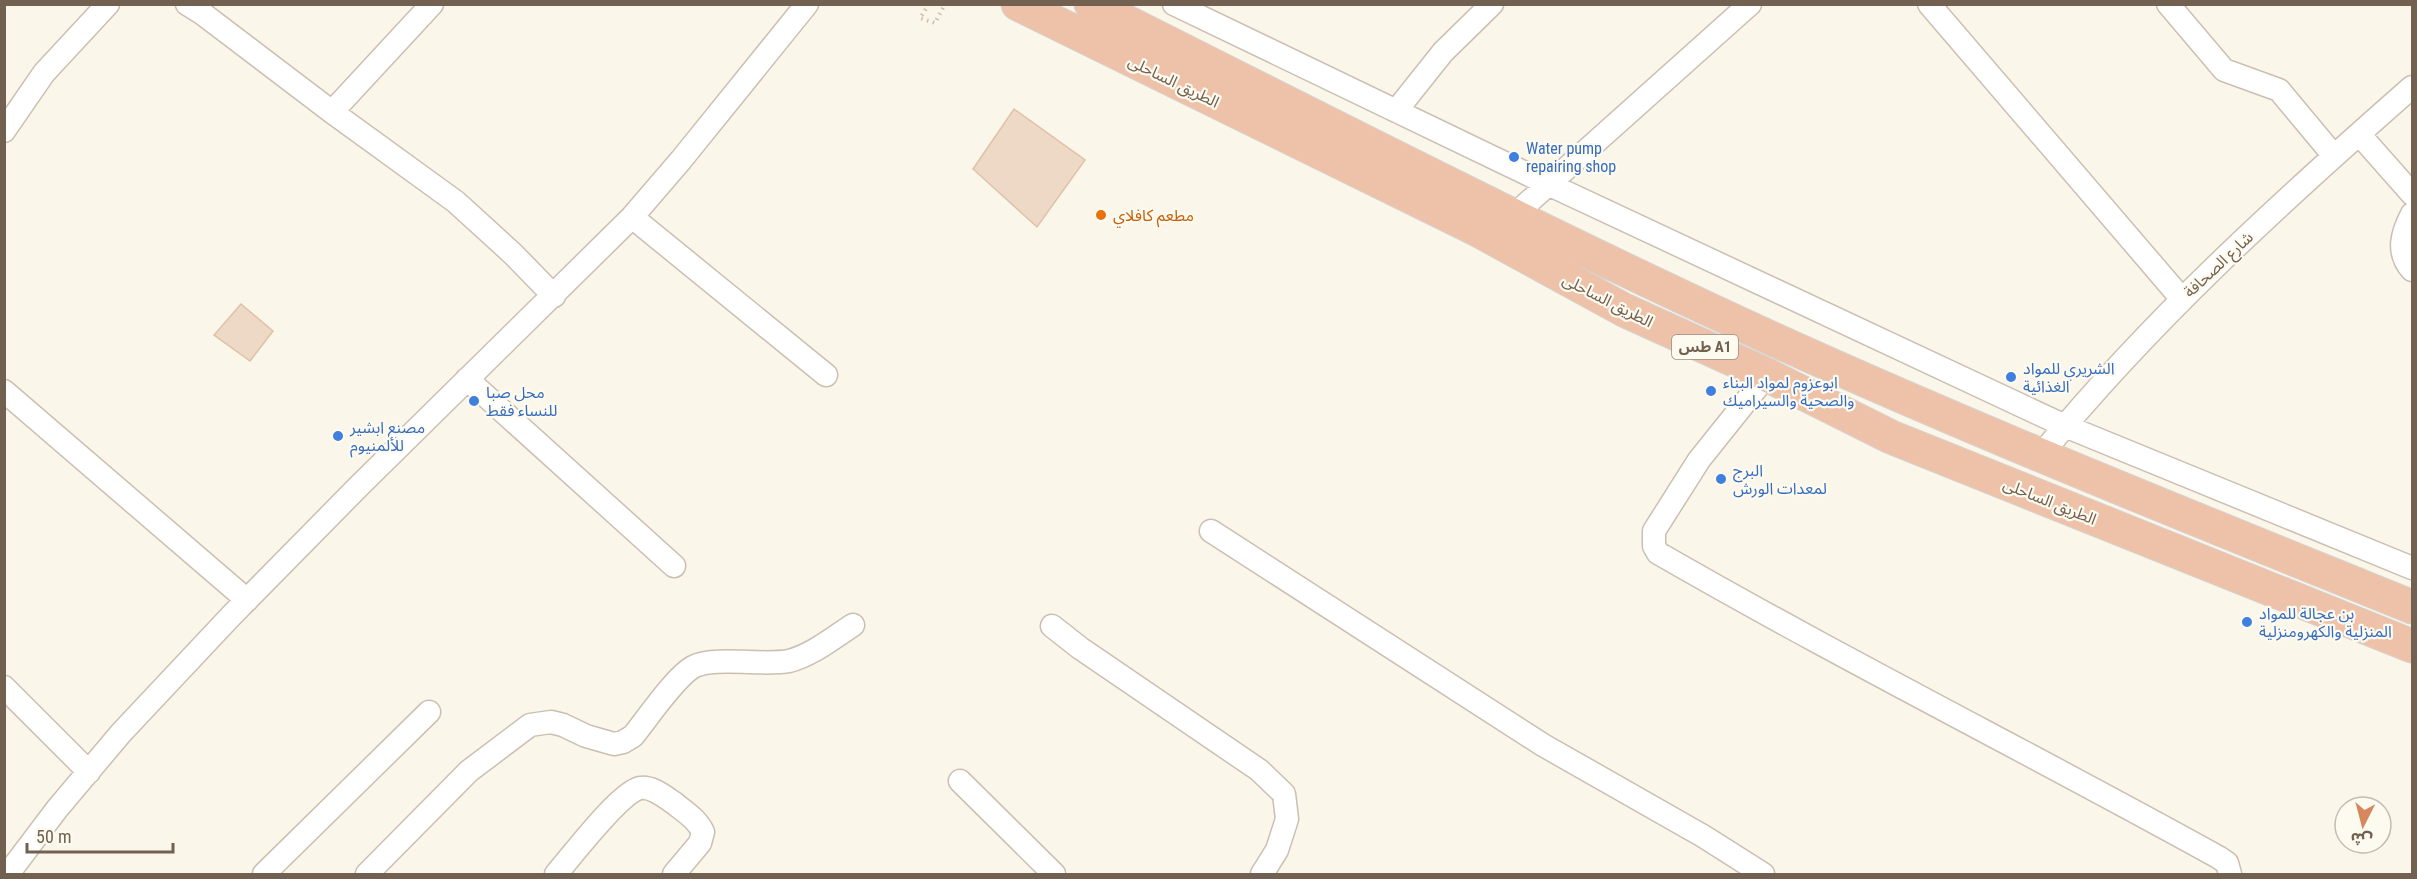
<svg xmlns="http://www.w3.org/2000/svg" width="2417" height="879" font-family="'Roboto Condensed','Noto Sans Arabic',sans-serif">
  <rect width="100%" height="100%" fill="#faf6ea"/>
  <path fill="#edd9c5" stroke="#dec2a7" stroke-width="1.5" d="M1014,109L1085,160L1037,227L973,169Z
    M241,304L273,331L250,361L214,335Z"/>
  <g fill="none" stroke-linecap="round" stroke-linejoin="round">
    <defs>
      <path id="minor" d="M187,4L203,14L332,112L456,202L513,254L554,296
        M1174,4L1548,184L2065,426L2412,568
        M1929,4L2181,298
        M2168,4L2224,70L2279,90L2334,156
        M1396,111L1443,52L1492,4
        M332,112L432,4
        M4,131L44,73L108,4
        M2359,134L2412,194
        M2412,214C2402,233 2396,252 2412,270
        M1513,216L1750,4
        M632,217L826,375
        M1767,375L1699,460L1654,531V546L1658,553C1842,659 2032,754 2218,857L2227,863L2230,874
        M467,379L674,566
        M4,391L247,600
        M2040,456C2151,320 2280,203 2412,87
        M1211,531L1543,745L1703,836L1763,874
        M1052,626L1080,648L1259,770L1284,794L1287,819L1277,850L1262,874
        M4,687L89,772
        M960,781L1054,874
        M8,874L57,809L121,733L231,616L359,486L632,217L681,160L807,4
        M264,874L429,712
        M367,874L469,771L530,725L551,722L563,725L586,736L614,744L623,742L633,736C647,719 675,677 693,667C713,656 764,666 789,661C812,655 833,638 853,625
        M556,874C572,856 619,793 640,788C652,786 665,797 674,803C685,812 697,819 703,832L700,843L674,874"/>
      <path id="highway" d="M1018,4L1476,229L1624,310L1767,375L1891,437L2412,646
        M1091,4C1322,120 1551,238 1786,345C1992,438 2203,522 2412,607"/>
    </defs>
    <use href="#minor" stroke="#ccbfb1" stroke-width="25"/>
    <use href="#highway" stroke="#d8d2ce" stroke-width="35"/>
    <path stroke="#d2bda8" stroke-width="4" stroke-dasharray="1.5 4.5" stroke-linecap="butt" d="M929,4L920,18L935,23L945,4"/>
    <use href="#minor" stroke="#fff" stroke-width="22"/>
    <use href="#highway" stroke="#edc2a8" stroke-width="33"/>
  </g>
  <g fill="#3f7fe0" stroke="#fdfaf0" stroke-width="2">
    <circle cx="1514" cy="157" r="6"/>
    <circle cx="2011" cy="377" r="6"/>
    <circle cx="1711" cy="391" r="6"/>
    <circle cx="474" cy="401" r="6"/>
    <circle cx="338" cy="436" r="6"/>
    <circle cx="1721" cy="479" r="6"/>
    <circle cx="2247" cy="622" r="6"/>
  </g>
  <circle fill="#e8710a" stroke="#fdfaf0" stroke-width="2" cx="1101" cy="215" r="6"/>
  <g text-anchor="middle" stroke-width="4.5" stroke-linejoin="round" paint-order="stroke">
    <rect fill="#fdfaf0" stroke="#9c8e80" stroke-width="1.5" x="1672" y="335" width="66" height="24" rx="4.5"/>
    <g font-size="15" font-weight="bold" fill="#726050">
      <text x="1705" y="352">طس A1</text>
    </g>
    <g font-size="16" fill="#726050" stroke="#fdfaf0">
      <text transform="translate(1174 81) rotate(26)" y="6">الطريق الساحلى</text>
      <text transform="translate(2218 264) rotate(-43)" y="6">شارع الصحافة</text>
      <text transform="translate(1608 300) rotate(27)" y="6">الطريق الساحلى</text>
      <text transform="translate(2050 501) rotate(22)" y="6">الطريق الساحلى</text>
    </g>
    <g font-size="16" fill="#366cbe" stroke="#fdfaf0" text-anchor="start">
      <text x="1526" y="154">Water pump<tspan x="1526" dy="18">repairing shop</tspan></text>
      <text x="2023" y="374">الشريري للمواد<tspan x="2023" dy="18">الغذائية</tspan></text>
      <text x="1723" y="388">ابوعزوم لمواد البناء<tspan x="1723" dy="18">والصحية والسيراميك</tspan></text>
      <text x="486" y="398">محل صبا<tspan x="486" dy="18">للنساء فقط</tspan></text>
      <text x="350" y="433">مصنع ابشير<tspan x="350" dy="18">للألمنيوم</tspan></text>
      <text x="1733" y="476">البرج<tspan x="1733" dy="18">لمعدات الورش</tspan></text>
      <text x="2259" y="619">بن عجالة للمواد<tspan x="2259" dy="18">المنزلية والكهرومنزلية</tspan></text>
    </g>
    <g font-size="16" fill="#c56008" stroke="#fdfaf0" text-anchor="start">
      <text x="1113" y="221">مطعم كافلاي</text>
    </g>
  </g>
  <rect width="2417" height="879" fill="none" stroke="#726050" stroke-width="12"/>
  <g transform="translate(2363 825) rotate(186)"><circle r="28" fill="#fdfaf0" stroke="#c5bcb0" stroke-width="1.5"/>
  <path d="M0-4.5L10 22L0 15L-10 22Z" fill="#d6875e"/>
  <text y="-9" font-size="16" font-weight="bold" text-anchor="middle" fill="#726050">ش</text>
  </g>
  <path d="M27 843v9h146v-9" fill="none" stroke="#726050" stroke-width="3"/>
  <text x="36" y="843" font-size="18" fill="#726050" stroke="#fdfaf0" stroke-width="4.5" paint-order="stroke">50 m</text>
</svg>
